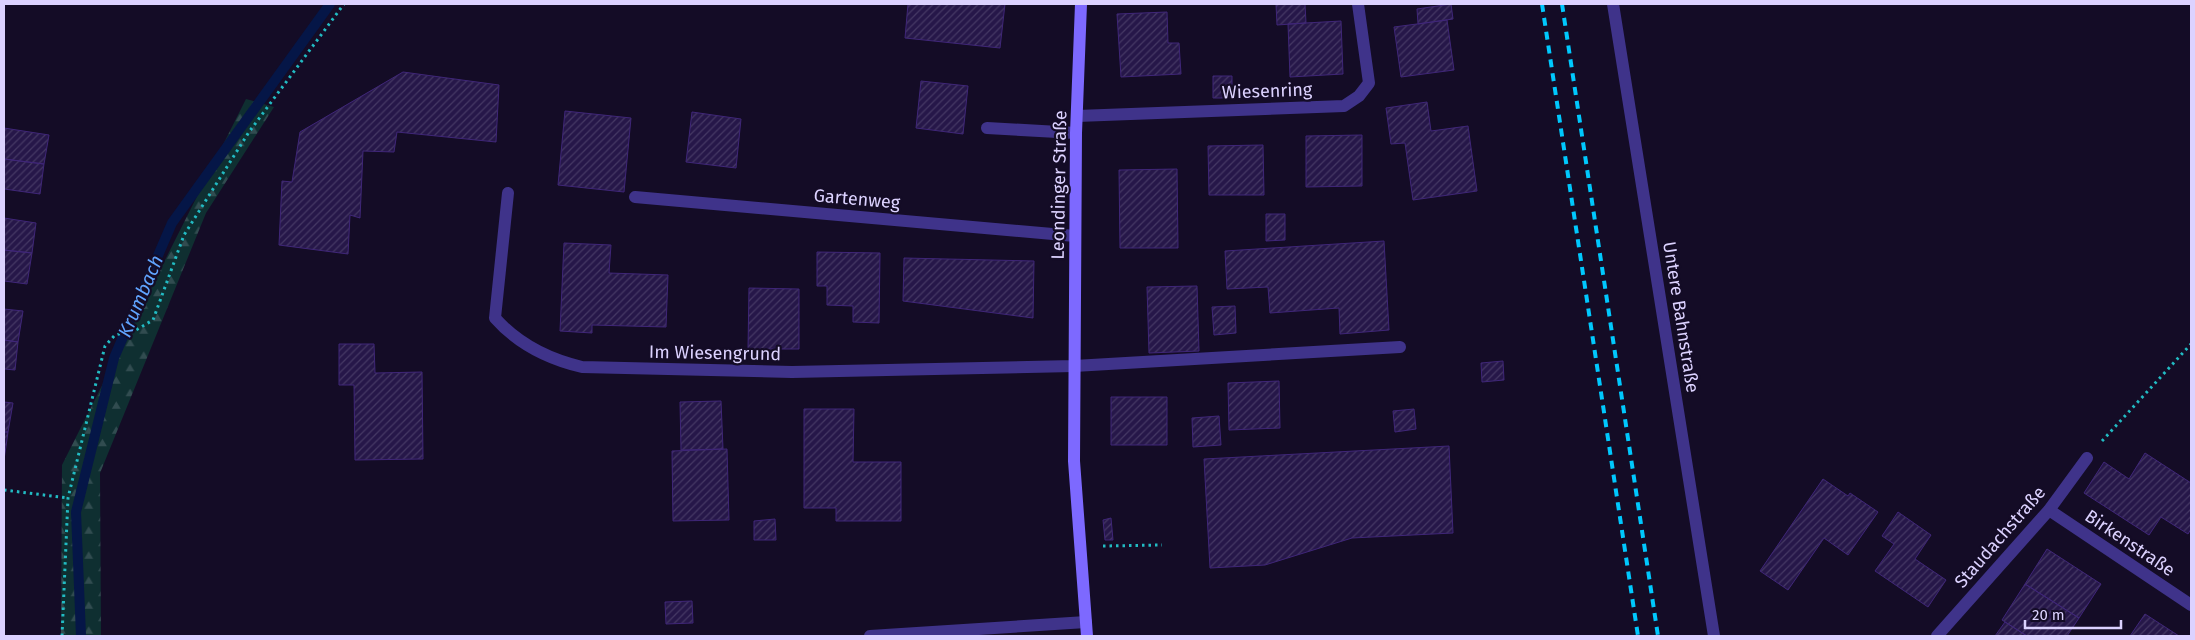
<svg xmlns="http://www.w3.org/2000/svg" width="2195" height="640" font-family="'Fira Sans',sans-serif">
  <defs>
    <pattern id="forest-firs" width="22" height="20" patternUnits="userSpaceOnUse" patternTransform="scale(1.25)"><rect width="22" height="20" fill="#0f2f31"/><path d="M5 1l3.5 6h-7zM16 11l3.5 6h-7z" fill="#314c50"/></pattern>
    <pattern id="building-hatch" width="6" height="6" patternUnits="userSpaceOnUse" patternTransform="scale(1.25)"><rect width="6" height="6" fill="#261749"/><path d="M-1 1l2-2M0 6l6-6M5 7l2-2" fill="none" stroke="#453864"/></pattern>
  </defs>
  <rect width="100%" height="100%" fill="#140c26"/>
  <path fill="url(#forest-firs)" d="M246,99L274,107L206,213L100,473L101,636H61L62,465Z"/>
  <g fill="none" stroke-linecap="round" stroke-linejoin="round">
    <path stroke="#051647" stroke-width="10" d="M81,636L76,512L114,358L172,223L330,4"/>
  </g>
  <path fill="url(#building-hatch)" stroke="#3f2678" d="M908,4H1005L1000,48L905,38Z
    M1276,4H1305L1306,23L1277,25Z
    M1451,4L1453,19L1418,24L1417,9Z
    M1167,12L1168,43H1179L1181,74L1121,77L1117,14Z
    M1447,20L1454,70L1401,77L1394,27Z
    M1341,21L1343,74L1290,77L1288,24Z
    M403,72L499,85L496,142L397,132L394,152L363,151L360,218L350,215L348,254L279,245L282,181L292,182L300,132Z
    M1213,76H1232V98H1213Z
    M921,81L968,86L963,134L916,128Z
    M1427,102L1431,131L1468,126L1477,191L1413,200L1405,143L1391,144L1386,108Z
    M565,111L631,118L624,192L558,185Z
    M692,112L741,119L736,168L686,162Z
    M4,128L49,135L44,164L4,159Z
    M1362,135V186L1306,187V136Z
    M1263,145L1264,195H1209L1208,146Z
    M4,159L44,164L40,194L4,189Z
    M1177,169L1178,248H1120L1119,170Z
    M1266,214H1285V240L1266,241Z
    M4,218L36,223L32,253L4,250Z
    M1384,241L1389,330L1340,334L1339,308L1270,313L1268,287L1227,289L1225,251Z
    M564,243L611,245L609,273L668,275L666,327L592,325V333L560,331Z
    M4,250L32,253L27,284L4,281Z
    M817,252L880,253L879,323L853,322V306L827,305V286H817Z
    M904,258L1034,261L1033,318L903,301Z
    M1197,286L1199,351L1149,353L1147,287Z
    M749,288L799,289V349H748Z
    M1235,306L1236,333L1214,335L1212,307Z
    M4,309L23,311L18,342L4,340Z
    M4,340L18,342L15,370L4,369Z
    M339,344H374L375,373L422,372L423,459L355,460L354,385H339Z
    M1503,361L1504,380L1482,382L1481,363Z
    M1279,381L1280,428L1229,430L1228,383Z
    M1111,397H1167V445H1111Z
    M721,401L723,449L681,450L680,402Z
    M4,402L13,403L8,432H4Z
    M804,409H854L853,462H901V521H836V508H804Z
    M1414,409L1416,429L1395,432L1393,411Z
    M1219,416L1221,445L1193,447L1192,418Z
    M4,432H8L4,460Z
    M1449,446L1453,533L1352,538L1265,565L1210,568L1204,459Z
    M727,449L729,520L673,521L672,451Z
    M2145,453L2191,483V529L2188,534L2161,517L2149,535L2084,493L2104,462L2129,479Z
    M1823,479L1848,496L1850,493L1878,512L1848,555L1824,538L1788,590L1760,571Z
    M1898,512L1931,535L1915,559L1946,580L1928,607L1875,571L1894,544L1882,536Z
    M1111,518L1113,540H1105L1103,520Z
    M775,519L776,540H754V521Z
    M2047,549L2101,584L2079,618L2025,584Z
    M2025,584L2079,618L2067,636H2027L2002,620Z
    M692,601L693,623L666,624L665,602Z
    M2145,614L2179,636H2130Z
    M2005,622L2027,636H1995Z"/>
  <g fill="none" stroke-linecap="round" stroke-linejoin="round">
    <path stroke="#22bbc3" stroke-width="3" stroke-dasharray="2.5 4" stroke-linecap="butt" d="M2102,441L2191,344
      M4,490L68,498
      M1103,546L1162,545
      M62,636L68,498L105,346L115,335L136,330L153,320L184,235L249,132L344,4"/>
    <path stroke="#3f338a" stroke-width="12" d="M987,128L1076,133
      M870,636L1086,622"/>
    <path stroke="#3f338a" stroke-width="12" d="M1613,4L1714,636
      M1077,116L1344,106L1359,96L1369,83L1358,4
      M508,193L495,318C518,344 548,359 582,367L792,372L1074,366L1400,347
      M635,197L1075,236
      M2049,510L2191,605
      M1937,636L2049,510L2087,458"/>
    <path stroke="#7d69ff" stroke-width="12" d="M1081,4L1076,133L1074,461L1087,636"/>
    <path stroke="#00c8fd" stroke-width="4" stroke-dasharray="8 6" stroke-linecap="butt" d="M1542,4L1638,636
      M1562,4L1658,636"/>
  </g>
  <g text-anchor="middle" stroke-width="4.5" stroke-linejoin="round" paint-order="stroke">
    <g font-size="18" fill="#dcd2ff" stroke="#140c26">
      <text transform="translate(1267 91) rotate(-2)" y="6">Wiesenring</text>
      <text transform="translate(1059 185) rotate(-89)" y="6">Leondinger Straße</text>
      <text transform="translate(857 199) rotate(5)" y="6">Gartenweg</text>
      <text transform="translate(1681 317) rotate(81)" y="6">Untere Bahnstraße</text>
      <text transform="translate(715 353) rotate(1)" y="6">Im Wiesengrund</text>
      <text transform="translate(2000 537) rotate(-49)" y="6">Staudachstraße</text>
      <text transform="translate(2130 543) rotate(34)" y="6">Birkenstraße</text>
    </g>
    <g font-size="19" font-style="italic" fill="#60a4ff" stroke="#140c26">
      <text transform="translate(140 296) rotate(-67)" y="7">Krumbach</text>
    </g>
  </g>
  <rect width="2195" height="640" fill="none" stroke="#dcd2ff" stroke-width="10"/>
  <path d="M2025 620v8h96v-8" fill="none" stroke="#dcd2ff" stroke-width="2.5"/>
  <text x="2032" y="620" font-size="15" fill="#dcd2ff" stroke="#140c26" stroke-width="4" paint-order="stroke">20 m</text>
</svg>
